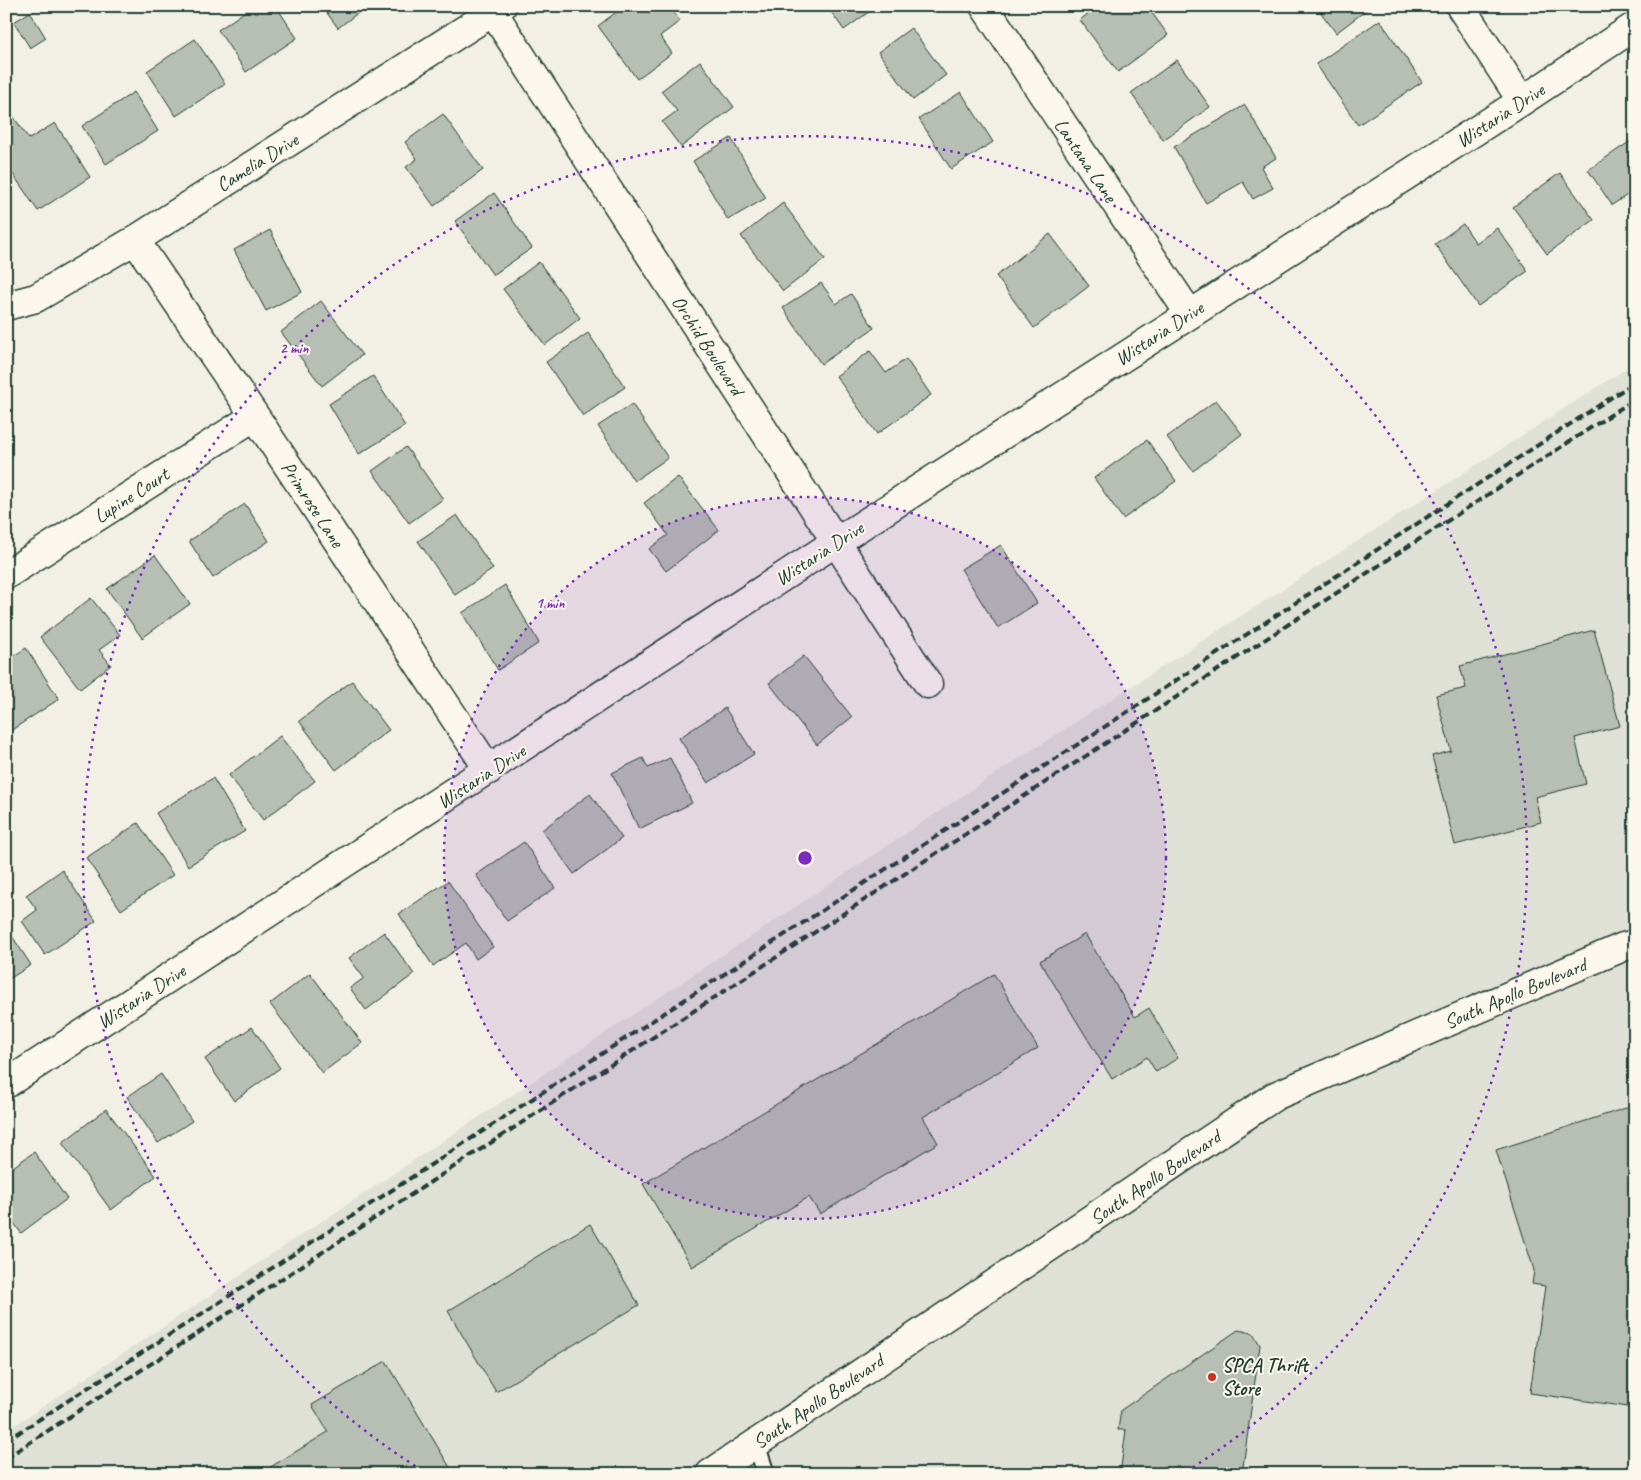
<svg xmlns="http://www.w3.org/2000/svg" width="1641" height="1480" font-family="Caveat,sans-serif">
  <rect width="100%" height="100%" fill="#f2f0e5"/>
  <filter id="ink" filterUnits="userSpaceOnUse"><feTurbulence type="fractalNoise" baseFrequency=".02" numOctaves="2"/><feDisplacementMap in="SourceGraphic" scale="10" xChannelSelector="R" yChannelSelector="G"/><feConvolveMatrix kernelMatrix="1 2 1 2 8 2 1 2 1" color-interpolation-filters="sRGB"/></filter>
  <g filter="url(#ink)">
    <path fill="#e0e1d6" d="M1635,363V1474H6V1431L1012,763Z"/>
    <path fill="#b7beb3" stroke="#1f3d34" d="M253,6H276L297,38L246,72L218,30Z
      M322,6H367L338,28Z
      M624,6H669L680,21L660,36L672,53L637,79L598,26Z
      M827,6H877L844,30Z
      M1098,6H1147L1168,35L1118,72L1080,20Z
      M1316,6H1368L1369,8L1336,33Z
      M30,12L46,38L30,48L14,22Z
      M1380,20L1422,82L1358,125L1316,64Z
      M911,28L946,75L913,100L878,52Z
      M195,39L225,84L176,116L147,71Z
      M1177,60L1210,107L1163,140L1131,93Z
      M700,61L734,107L681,147L662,122L677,111L661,91Z
      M134,92L158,131L106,164L82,126Z
      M961,92L993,142L951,169L919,119Z
      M1245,105L1276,158L1261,167L1273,188L1253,199L1243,182L1206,203L1174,147Z
      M6,106L29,139L55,123L90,177L38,211L6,164Z
      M443,114L483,170L434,206L406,167L417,159L405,142Z
      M731,138L766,198L728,220L693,161Z
      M1635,138V190L1612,205L1588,170Z
      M1560,173L1594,220L1547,254L1513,207Z
      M494,193L532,248L493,275L455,221Z
      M783,203L825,259L783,291L741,236Z
      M1463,224L1476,243L1497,228L1528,271L1478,306L1435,244Z
      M270,230L302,292L266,311L234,250Z
      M1050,234L1089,286L1034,328L996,276Z
      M539,262L580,318L545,345L503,289Z
      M821,283L836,304L851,294L874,328L821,364L783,308Z
      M321,301L362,355L322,386L281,332Z
      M588,333L625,387L583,416L546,362Z
      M870,351L886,373L906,359L931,395L877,434L836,376Z
      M373,376L405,426L359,454L329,404Z
      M1216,400L1242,434L1193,471L1167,437Z
      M632,404L668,458L634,481L598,426Z
      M1147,440L1176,481L1123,519L1094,478Z
      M406,447L443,499L409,523L372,471Z
      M678,477L719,530L666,571L649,549L668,535L644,503Z
      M245,504L269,541L213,578L189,541Z
      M457,515L493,569L455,595L418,541Z
      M1001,545L1037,603L998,628L961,569Z
      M155,555L190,604L142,638L107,589Z
      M505,585L539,643L498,670L462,613Z
      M91,598L120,635L99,650L111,665L80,689L40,637Z
      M1594,630L1620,726L1575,738L1586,784L1535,797L1541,822L1455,845L1432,756L1451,751L1436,695L1466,688L1460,666Z
      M26,648L59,699L7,733L6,661Z
      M804,656L852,717L817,745L769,683Z
      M352,681L389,730L336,770L299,721Z
      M725,708L754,754L708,783L679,738Z
      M280,736L315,781L263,820L229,775Z
      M643,758L648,768L670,758L692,803L639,829L612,773Z
      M213,778L245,831L188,866L156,813Z
      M590,794L622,838L574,874L542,830Z
      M138,823L173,875L121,910L86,858Z
      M524,842L555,888L507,921L476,875Z
      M62,870L96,921L45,955L22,921L37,910L26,895Z
      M448,881L493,947L476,959L466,943L433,966L399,914Z
      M8,930L31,965L6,981V931Z
      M384,932L414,974L366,1010L350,988L364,978L349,958Z
      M1085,934L1135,1017L1149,1008L1178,1058L1156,1072L1147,1057L1112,1079L1040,961Z
      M310,973L362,1043L322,1073L270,1004Z
      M994,974L1038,1048L923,1117L938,1143L820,1214L809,1197L692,1267L643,1184Z
      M252,1027L280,1068L234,1101L205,1059Z
      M161,1074L192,1121L158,1143L127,1097Z
      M1632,1106L1635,1114V1408L1530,1393L1545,1286L1532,1284L1534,1270L1496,1150Z
      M106,1109L156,1176L111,1210L62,1143Z
      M34,1152L67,1199L21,1233L6,1212V1172Z
      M590,1224L639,1305L496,1392L448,1311Z
      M1238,1330L1253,1333L1260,1345L1242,1474H1120L1126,1430H1118L1121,1410Z
      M386,1361L451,1469L444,1474H259L328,1432L312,1405Z"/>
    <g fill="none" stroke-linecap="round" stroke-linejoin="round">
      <defs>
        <path id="service" d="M756,1443L766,1474"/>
        <path id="minor" d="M489,6L928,684
          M984,6L1189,313
          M1460,6L1522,101
          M135,240L255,416L489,770
          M6,306L36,298L135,240L502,6
          M6,575L255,416
          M6,1084L836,542L1522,101L1635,26"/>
        <path id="tertiary" d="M710,1474L1275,1096L1623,947L1635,944"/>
      </defs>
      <use href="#service" stroke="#1f3d34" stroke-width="20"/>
      <use href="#minor" stroke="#1f3d34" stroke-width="31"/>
      <use href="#tertiary" stroke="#1f3d34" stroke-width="31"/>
      <use href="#service" stroke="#fbf7ec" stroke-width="16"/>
      <use href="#minor" stroke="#fbf7ec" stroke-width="28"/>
      <use href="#tertiary" stroke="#fbf7ec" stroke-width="28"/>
      <path stroke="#1f3d34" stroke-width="4" stroke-dasharray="8 4" stroke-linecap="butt" d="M6,1441L1635,382
        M6,1458L1635,399"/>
    </g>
  </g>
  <circle cx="805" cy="858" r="361" fill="#7b2cbf" fill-opacity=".12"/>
  <g fill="none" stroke="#7b2cbf" stroke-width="2.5" stroke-dasharray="2.5 5">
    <circle cx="805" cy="858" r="361"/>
    <path d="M428 1474A722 722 0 1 1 1182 1474"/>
  </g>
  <circle fill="#c8321e" stroke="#fbf7ec" stroke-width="2" cx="1212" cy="1377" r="5"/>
  <g text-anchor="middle" stroke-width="4" stroke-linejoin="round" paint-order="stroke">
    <g font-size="20" fill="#1f3d34" stroke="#fbf7ec">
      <text transform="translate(1500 115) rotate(-33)" y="7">Wistaria Drive</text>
      <text transform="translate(1086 160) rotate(56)" y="7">Lantana Lane</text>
      <text transform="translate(257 162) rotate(-32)" y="7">Camelia Drive</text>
      <text transform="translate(1159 333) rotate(-33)" y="7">Wistaria Drive</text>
      <text transform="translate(708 345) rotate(57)" y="7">Orchid Boulevard</text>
      <text transform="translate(131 495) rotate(-33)" y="7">Lupine Court</text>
      <text transform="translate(313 504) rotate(57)" y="7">Primrose Lane</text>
      <text transform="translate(819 553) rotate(-33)" y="7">Wistaria Drive</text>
      <text transform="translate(481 776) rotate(-33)" y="7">Wistaria Drive</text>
      <text transform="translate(1515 993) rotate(-23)" y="7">South Apollo Boulevard</text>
      <text transform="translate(141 996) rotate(-33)" y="7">Wistaria Drive</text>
      <text transform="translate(1155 1177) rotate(-34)" y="7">South Apollo Boulevard</text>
      <text transform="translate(818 1401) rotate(-34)" y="7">South Apollo Boulevard</text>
    </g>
    <g font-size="20" font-weight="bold" fill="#1f3d34" stroke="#fbf7ec" text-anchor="start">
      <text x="1222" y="1372">SPCA Thrift<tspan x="1222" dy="23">Store</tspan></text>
    </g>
  </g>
  <circle cx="805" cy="858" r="8" fill="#7b2cbf" stroke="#fbf7ec" stroke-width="2.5"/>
  <g font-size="15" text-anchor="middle" font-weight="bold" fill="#7b2cbf" stroke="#fbf7ec" stroke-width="4" stroke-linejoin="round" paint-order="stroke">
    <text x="294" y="353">2 min</text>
    <text x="550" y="608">1 min</text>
  </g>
  <rect width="1641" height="1480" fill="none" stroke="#fbf7ec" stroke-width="25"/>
  <rect x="12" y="12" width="1616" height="1455" fill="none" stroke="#1f3d34" stroke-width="2" filter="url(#ink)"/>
</svg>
